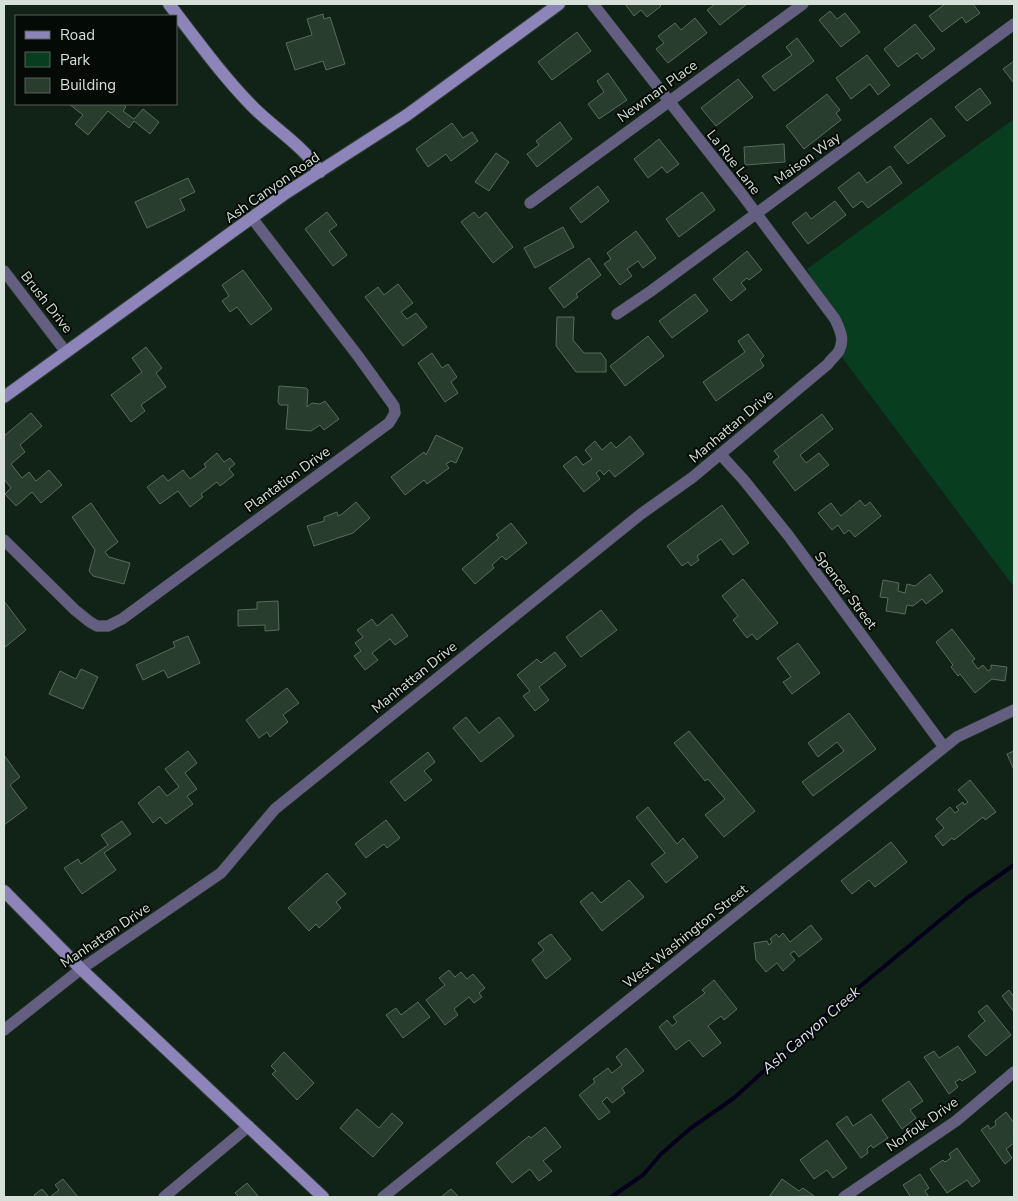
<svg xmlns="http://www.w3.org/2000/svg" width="1018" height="1201" font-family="'Nunito Sans',sans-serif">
  <rect width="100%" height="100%" fill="#102316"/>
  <path fill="#093d1f" d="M1014,119V587L838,352L835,319L807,269Z"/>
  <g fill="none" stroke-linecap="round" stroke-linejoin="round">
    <path stroke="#07001d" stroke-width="4" d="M611,1197L643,1175L661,1154L691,1128L734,1098L829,1012L967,898L1014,865"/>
  </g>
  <path fill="#293d2f" stroke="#576c5c" d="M625,4H659L661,6L647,17L641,10L634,16Z
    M715,4H747L720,25L707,10Z
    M945,4H973L980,13L966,23L962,17L942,32L929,16Z
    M830,11L837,19L845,13L860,32L841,47L819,20Z
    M323,14L324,19L330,17L345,64L326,70L323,61L295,70L286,43L312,35L307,19Z
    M695,18L707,33L668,63L656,49L664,43L658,36L675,23L681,30Z
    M915,24L935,49L922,59L917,53L898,67L884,49Z
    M577,32L591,51L552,80L538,62Z
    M797,38L814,61L774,91L762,76L792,55L786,47Z
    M867,55L890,85L878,95L870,84L851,99L836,78Z
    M1014,61V83L1003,69Z
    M608,73L627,100L599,119L588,104L604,92L597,81Z
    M738,79L753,97L716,126L701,108Z
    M980,88L991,103L967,121L955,107Z
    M827,94L840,110L836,113L841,120L804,149L786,126Z
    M69,104H123L126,107L123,111L134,119L143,109L159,122L150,134L134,121L129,128L108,111L88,135L75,124L83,115Z
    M931,118L945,136L908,164L894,147Z
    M560,122L572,139L537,167L527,154L539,145L536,141Z
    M452,123L463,138L472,132L478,141L451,161L446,154L428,167L416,149Z
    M659,139L679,164L667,173L662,167L648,178L634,159Z
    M784,144L785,162L745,165L744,147Z
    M496,153L509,162L489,191L475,182Z
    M890,166L902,183L868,208L862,201L853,208L838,188L859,172L867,183Z
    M188,178L195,192L180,199L185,210L147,228L135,202Z
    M598,186L609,201L581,223L570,208Z
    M702,192L715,210L679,237L666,219Z
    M835,201L846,215L808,244L792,223L806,212L811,219Z
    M327,212L337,225L329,231L347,255L333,266L305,229Z
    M474,212L479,218L486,212L513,247L493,263L461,222Z
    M563,227L574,247L535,268L524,248Z
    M636,231L656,258L643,268L638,261L627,269L632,276L620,285L604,264L611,259L607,253Z
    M747,251L762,270L749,280L747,278L741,283L746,289L731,301L713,279Z
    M589,258L601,275L576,294L578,297L564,308L549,288Z
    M243,270L272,309L251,325L237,307L230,312L222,301L229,296L222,285Z
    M398,284L413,303L401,312L407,319L416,313L427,327L403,346L365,297L378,287L384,295Z
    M695,294L708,311L672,338L659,321Z
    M557,317H574L573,340L584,353H601L606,360V372H576L556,346Z
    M748,334L764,356L760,360L764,366L716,401L703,382L745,352L738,341Z
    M648,336L664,356L625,386L610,366Z
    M146,347L162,368L156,373L166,387L141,405L145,411L131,422L111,395L142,372L132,358Z
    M432,353L442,368L448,364L457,377L451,382L458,393L445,402L418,363Z
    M279,386L306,388L308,390L307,407L312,403L320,404L325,401L339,419L324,430L320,425L311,431L286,429L288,405H280L278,402Z
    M31,413L42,426L20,445L25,452L11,464L22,478L29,472L36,481L49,470L62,485L41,503L32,492L16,506L5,494L11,488L4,479V436Z
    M822,414L833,429L800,455L806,463L819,453L829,465L795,491L773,462L779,457L774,451Z
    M436,435L463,448L456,463L451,461L446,464L449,468L427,484L424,480L405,495L391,477L424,452L426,455Z
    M630,436L644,454L615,477L609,470L604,475L600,470L596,473L600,479L584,492L563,466L576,456L583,465L592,459L585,450L595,441L602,450L611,442L616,448Z
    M217,453L224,462L230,458L235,464L229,469L234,475L220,486L217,482L201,494L203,497L190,507L178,491L160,504L147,487L163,475L168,481L183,470L190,479L206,467L204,464Z
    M860,500L865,506L870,502L881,516L855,537L849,530L844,534L838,525L832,530L818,513L831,503L841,516Z
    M356,502L370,518L353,533L314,546L307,526L324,521V517L337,512L338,516L342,514Z
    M91,503L118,542L105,552L109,557L130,563L124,584L93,576L89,571L95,550L72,517Z
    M722,505L749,543L733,555L721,539L697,556L699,560L691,566L688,562L682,566L667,546Z
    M511,523L527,543L506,560L502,556L492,565L494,568L475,584L462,569L499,538L496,535Z
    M930,574L943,591L926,604L922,599L913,606L907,605L905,614L886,611L888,598L880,597L883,580L899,583L898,591L905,593L907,584L915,586Z
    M743,579L778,623L757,640L752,634L747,638L733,620L738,616L722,596Z
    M4,601L26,630L4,648Z
    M278,601L279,630L265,631V625L238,626V610L257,609V602Z
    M601,610L617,630L581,657L566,637Z
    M392,614L408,636L395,645L390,639L372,653L378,660L365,670L354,656L361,651L355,643L363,637L357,630L372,619L377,626Z
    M952,629L975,659L972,661L978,669L983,665L988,671L991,669V665L1007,667L1005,681L992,679L975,693L960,674L958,676L951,667L953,665L936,642Z
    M188,636L200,663L168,678L164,670L143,680L136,665L175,647L173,642Z
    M798,643L820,673L792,694L783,682L791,677L777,658Z
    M555,652L566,666L539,687L549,700L535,711L523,696L530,691L517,675L537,659L541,663Z
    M81,669L98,677L83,709L49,694L60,671L76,679Z
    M287,688L299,703L283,715L288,722L270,737L267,732L259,738L246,720Z
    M849,713L876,749L813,796L802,782L844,751L837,742L818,757L808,743Z
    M466,717L479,733L499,717L514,736L481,762L453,728Z
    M689,731L755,811L724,837L705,815L725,799L708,779L705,781L674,743Z
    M188,751L197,763L185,773L197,789L187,796L193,804L166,824L160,817L153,823L138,803L159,786L167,796L179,787L165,769Z
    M1014,751V770L1007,754Z
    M428,752L435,762L424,771L432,780L405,801L390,782Z
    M4,755L20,777L10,785L27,808L4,825Z
    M970,780L996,812L985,820L983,817L954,840L952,838L943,846L935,836L944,828L936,819L950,807L955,813L959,810L956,807L963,802L964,805L968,802L958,790Z
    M648,807L677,844L683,838L698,857L666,883L651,864L665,853L636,817Z
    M386,820L400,838L387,848L384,844L366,858L355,844Z
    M122,821L131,834L104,853L116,870L82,894L64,868L78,859L81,864L108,845L101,835Z
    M891,842L907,862L875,887L869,880L852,894L841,881Z
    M327,873L346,894L336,902L341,908L319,928L316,924L309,931L288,908Z
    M629,880L644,897L602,931L580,902L592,892L601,903Z
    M811,925L822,939L799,957L794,951L790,954L795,960L783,971L777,963L766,972L756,960L754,943L767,941L769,945L772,942L770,939L776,934L779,937L783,933L790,942Z
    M551,934L571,959L546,979L532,960L544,950L538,943Z
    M449,970L455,977L461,972L467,979L473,974L485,988L479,993L482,997L474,1003L469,997L454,1009L458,1015L445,1025L426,1000L445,985L439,978Z
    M714,980L737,1009L724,1020L721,1016L708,1026L721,1043L703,1057L689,1040L676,1050L659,1027L667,1020L672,1026L677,1022L673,1017L705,993L702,990Z
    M1009,990L1014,997V1012L1002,996Z
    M418,1002L430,1017L403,1038L386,1015L396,1008L401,1015Z
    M987,1005L1011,1035L986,1056L968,1036L985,1021L978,1012Z
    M958,1046L976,1072L962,1081L960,1079L955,1082L958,1087L949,1094L924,1057L934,1051L939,1058Z
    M626,1048L644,1071L622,1088L625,1093L612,1103L607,1097L602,1102L610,1112L599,1120L579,1095L595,1082L593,1079L608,1068L612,1073L622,1065L616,1057Z
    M284,1052L314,1083L297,1100L272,1074L276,1071L271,1066Z
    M909,1081L923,1101L910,1110L916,1118L902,1129L882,1100Z
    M357,1109L379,1128L392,1113L403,1123L373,1157L340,1128Z
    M1006,1112L1014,1123V1143L1006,1149L1012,1158L1005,1164L981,1130L988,1125L990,1129L996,1125L995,1121Z
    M871,1114L888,1138L873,1148L871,1145L867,1149L868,1153L861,1158L836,1124L847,1116L853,1126Z
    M545,1127L561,1147L543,1161L552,1171L539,1181L530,1169L512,1183L496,1163L529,1136L531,1138Z
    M827,1140L847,1168L833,1178L827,1170L814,1179L800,1160Z
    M957,1148L980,1181L972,1187L967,1180L947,1193L930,1169L943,1160L945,1162L951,1158L949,1154Z
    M920,1174L929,1188L925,1191L929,1197H909L910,1196L903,1185Z
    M63,1179L78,1197H50L59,1190L55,1185Z
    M782,1179L799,1191L803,1188L814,1196L769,1197Z
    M247,1183L259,1197H239L235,1193Z
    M42,1189L49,1197H36L34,1195Z
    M451,1189L459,1197H441Z"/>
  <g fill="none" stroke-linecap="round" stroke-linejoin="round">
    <defs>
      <path id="street" d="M530,203L803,4
        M4,271L66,352
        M617,314L651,291L1014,24
        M720,454L743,479L788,535L944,747
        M4,540L75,610L90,622L97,626H108L122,619L389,423L395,413L394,406L358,356L252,218
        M4,1030L81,969L221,873L275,809L641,514L693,477L828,364C831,359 836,356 839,351C845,339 840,330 835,319L741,193L593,4
        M164,1197L249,1126
        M383,1197L957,737L1014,710
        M844,1197L956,1121L1014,1072"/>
      <path id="secondary" d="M169,4C195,38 221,74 251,105C273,128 303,145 320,172
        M4,397L286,193L407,115L559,4
        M4,891L81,969L323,1197"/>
    </defs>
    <use href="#street" stroke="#2c3e31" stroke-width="12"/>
    <use href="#secondary" stroke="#2c3e31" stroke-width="14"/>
    <use href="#street" stroke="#645f81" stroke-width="11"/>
    <use href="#secondary" stroke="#8d84ba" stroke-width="12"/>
  </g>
  <g text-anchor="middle" stroke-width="4" stroke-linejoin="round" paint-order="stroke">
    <g font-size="14" fill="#d5e1d8" stroke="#040a05">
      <text transform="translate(657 91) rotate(-36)" y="5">Newman Place</text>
      <text transform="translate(807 158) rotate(-36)" y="5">Maison Way</text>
      <text transform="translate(734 162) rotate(52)" y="5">La Rue Lane</text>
      <text transform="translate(272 187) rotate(-35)" y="5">Ash Canyon Road</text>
      <text transform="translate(47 302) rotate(52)" y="5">Brush Drive</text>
      <text transform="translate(731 426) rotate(-40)" y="5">Manhattan Drive</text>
      <text transform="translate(287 479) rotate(-36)" y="5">Plantation Drive</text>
      <text transform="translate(846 590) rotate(53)" y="5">Spencer Street</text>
      <text transform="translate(414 677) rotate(-39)" y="5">Manhattan Drive</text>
      <text transform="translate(105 935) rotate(-34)" y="5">Manhattan Drive</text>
      <text transform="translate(685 936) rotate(-39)" y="5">West Washington Street</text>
      <text transform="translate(922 1124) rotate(-35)" y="5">Norfolk Drive</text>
    </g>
    <g font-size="15" font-style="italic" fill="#e3e0f6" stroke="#040a05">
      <text transform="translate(811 1030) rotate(-41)" y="5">Ash Canyon Creek</text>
    </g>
  </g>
  <rect width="1018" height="1201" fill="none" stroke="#d5e1d8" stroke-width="10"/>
  <rect x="15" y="15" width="162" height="90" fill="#040a05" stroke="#586059"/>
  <rect x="25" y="31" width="25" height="8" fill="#8d84ba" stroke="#586059"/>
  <text x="60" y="40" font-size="15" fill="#d5e1d8">Road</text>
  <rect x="25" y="52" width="25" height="15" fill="#093d1f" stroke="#586059"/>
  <text x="60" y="65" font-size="15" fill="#d5e1d8">Park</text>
  <rect x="25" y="78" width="25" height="15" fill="#293d2f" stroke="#586059"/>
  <text x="60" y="90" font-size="15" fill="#d5e1d8">Building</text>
</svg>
